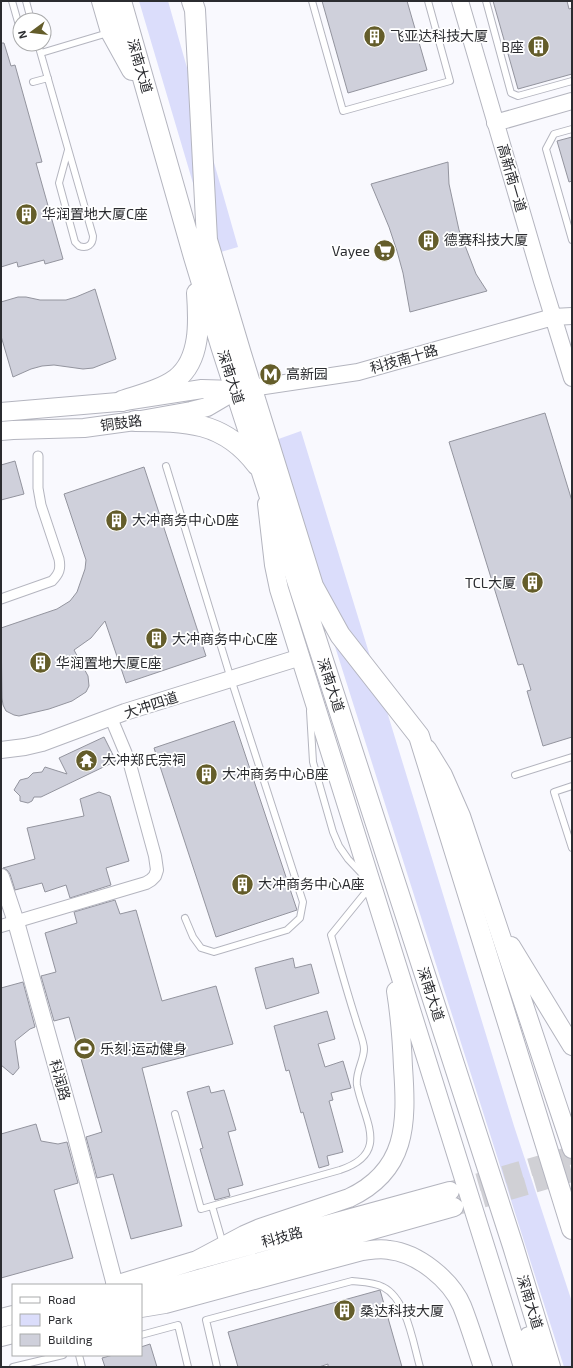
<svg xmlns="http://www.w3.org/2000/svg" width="573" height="1368" font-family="'Exo 2','Noto Sans SC',sans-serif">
  <rect width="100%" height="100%" fill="#f9f9fe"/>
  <path fill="#dbddfb" d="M139,1H168L238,247L214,254Z
    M301,431L514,1126L572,1302V1367H564L270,442Z"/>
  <path fill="#cfd0db" stroke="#93949e" d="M322,1H407L427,70L348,93Z
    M493,1H567L569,9L572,8V74L518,89Z
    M1,43H4L11,66L15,65L42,162L36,163L63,259L45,264L44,260L18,267L17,262L1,267Z
    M572,137V181L569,182L557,141Z
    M448,162L449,184L459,230L476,274L487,291L410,312L403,273L397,251L389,227L371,184Z
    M95,289L116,359L93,368L83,369L54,365L42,366L31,369L13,377L1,336V302L18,297H26L40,300H66L76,297Z
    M545,413L572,501V737L543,746L527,691L531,690L523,664L518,665L449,442Z
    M15,461L24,494L1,500V465Z
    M144,467L206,656L126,683L105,621L91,638L74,650L88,676L89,686L86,692L72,701L49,709L19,716L14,715L6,711L3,705L2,698L1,628L57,609L70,601L77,592L85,569L86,560L64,494Z
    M234,721L297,910L216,937L154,748Z
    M104,737L116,761L41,797H34L32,801L28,803L20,801V796L14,790L20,780L28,778L33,773L42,772L45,767L67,774L59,758Z
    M99,792L110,796L129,861L106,868L111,885L70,898L66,885L45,892L42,883L15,890L10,874L7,870L3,868L35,859L27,828L84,816L80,799Z
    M115,900L120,914L136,910L162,1001L216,986L233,1044L142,1068L182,1226L131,1239L113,1174L97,1178L86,1137L102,1132L69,1017L54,1021L41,976L56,972L45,933L77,923L74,912Z
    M293,958L295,968L311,964L319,993L266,1009L255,968Z
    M23,982L35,1027L30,1029L15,1041L19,1068L13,1075L1,1065V988Z
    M327,1011L335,1039L318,1044L325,1067L343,1061L351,1088L331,1093L333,1100L329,1101L343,1152L327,1156L329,1165L319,1168L303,1112L301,1113L289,1070L286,1071L274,1026Z
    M209,1086L211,1093L224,1090L236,1130L228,1132L243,1185L228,1189L230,1196L215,1200L200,1149L203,1148L187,1092Z
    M36,1124L41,1141L58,1144L67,1142L78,1183L54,1190L73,1258L1,1278V1134Z
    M380,1290L402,1367H328V1364L319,1367H238L228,1332Z
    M150,1344L157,1367H105L102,1358L113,1355H141V1347Z"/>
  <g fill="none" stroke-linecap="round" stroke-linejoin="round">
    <path stroke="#d0d0d5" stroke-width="18" stroke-dasharray="18 9" stroke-linecap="butt" d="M452,1190L572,1155
      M457,1206L572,1173"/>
    <defs>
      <path id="service" d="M12,1L20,29
        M26,1L31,20
        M312,1L343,111L450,81L428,1
        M486,1L511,93L518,96L572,81
        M38,44L93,236C93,245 87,249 79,246L75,242L59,183L68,150
        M41,53L108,33
        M33,82L48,78
        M572,129L554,134L546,149L572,240
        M166,466L231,679L303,902L300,918L287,930L214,952L201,948L193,937L185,918
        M310,711L313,762L333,832L339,846L348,859L363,875
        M515,775L572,757
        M572,786L554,792L572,848
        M175,1114L201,1209L340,1170C391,1153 364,1121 357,1085C355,1073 364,1060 364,1049C364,1041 358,1028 356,1020C347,992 339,963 331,935L370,887
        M212,1206L223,1244
        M141,1335L178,1325L188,1367
        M79,1355L82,1367
        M13,1367L63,1355
        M217,1367L206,1320L352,1281C363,1282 374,1282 383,1287C407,1299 413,1343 420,1367"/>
      <path id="pedestrian" d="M1,599L52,581C59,574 61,569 59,559L41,505L38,488V456"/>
      <path id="minor" d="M1,926L146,883L151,880L155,876L157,870L155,856L129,761L111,718"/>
      <path id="tertiary" d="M460,1L542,281L572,378
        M495,123L572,101
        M252,388L358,372L553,317L572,316
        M1,750L25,747L42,743L125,712L301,657
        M1,877L16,922L75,1133L115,1285"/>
      <path id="secondary" d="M1,412L118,402L202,389L236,390L248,388
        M1,431L13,430L84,428L135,421L191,411L207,407L236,390
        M267,504L274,565L279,589L523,1367
        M427,749L443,775L461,816L572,1149
        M511,946L572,1046
        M197,1260L244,1235L260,1228L349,1198C407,1171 407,1124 403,1067C402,1042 400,1016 396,991
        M115,1285L197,1260L450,1191
        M141,1295L454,1207
        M141,1308L165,1304L362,1251C371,1250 380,1248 389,1250C418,1253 451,1280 462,1306C470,1326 476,1347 483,1367
        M1,1318L13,1315
        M1,1337L13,1334"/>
      <path id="primary" d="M102,1L111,32L132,70
        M121,1L194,257L222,349L513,1246L550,1367
        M192,1L195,10L207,240L241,354L313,586L340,635L419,736L572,1229
        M122,401C140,395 161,390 176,379C201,360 199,321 197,293
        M135,421C186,421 224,421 257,465
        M529,1337L535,1367"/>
    </defs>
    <use href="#service" stroke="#b4b5bf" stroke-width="8"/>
    <use href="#pedestrian" stroke="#b4b5bf" stroke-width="11"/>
    <use href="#minor" stroke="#b4b5bf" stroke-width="14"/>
    <use href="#tertiary" stroke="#b4b5bf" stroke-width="18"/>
    <use href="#secondary" stroke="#b4b5bf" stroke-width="20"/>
    <use href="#primary" stroke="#b4b5bf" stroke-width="22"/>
    <use href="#service" stroke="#fff" stroke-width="6"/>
    <use href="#pedestrian" stroke="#fff" stroke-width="9"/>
    <use href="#minor" stroke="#fff" stroke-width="12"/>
    <use href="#tertiary" stroke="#fff" stroke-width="16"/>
    <use href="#secondary" stroke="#fff" stroke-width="18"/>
    <use href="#primary" stroke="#fff" stroke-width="20"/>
  </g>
  <defs>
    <symbol id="building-disc" viewBox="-11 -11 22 22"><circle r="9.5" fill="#645d2a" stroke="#fff"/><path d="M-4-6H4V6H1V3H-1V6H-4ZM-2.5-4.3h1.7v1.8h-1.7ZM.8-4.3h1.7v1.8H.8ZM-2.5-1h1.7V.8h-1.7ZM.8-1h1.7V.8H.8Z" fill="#fff"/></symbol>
    <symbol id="supermarket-disc" viewBox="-11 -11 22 22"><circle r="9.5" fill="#645d2a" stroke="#fff"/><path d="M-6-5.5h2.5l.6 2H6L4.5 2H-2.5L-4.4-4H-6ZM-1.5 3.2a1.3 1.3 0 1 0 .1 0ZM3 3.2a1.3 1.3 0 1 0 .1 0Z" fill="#fff"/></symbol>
    <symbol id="metro-disc" viewBox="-11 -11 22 22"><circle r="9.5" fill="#645d2a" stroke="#fff"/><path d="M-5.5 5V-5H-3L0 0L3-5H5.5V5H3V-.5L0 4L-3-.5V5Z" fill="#fff"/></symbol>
    <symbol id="temple-disc" viewBox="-11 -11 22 22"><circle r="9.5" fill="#645d2a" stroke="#fff"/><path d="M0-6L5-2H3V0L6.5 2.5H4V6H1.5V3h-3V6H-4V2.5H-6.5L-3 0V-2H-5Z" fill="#fff"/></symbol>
    <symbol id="stadium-disc" viewBox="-11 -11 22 22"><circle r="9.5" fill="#645d2a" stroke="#fff"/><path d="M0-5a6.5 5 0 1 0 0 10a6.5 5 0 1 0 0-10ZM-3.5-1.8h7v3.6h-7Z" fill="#fff"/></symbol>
  </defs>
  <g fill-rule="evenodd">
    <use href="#building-disc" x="362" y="24" width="25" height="25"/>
    <use href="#building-disc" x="526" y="34" width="25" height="25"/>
    <use href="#building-disc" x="14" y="202" width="25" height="25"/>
    <use href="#building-disc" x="416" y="228" width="25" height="25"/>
    <use href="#supermarket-disc" x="372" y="238" width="25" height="25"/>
    <use href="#metro-disc" x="258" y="362" width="25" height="25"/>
    <use href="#building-disc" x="104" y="508" width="25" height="25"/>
    <use href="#building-disc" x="520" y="570" width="25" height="25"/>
    <use href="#building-disc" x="144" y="626" width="25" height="25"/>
    <use href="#building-disc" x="28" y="650" width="25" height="25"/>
    <use href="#temple-disc" x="74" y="748" width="25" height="25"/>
    <use href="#building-disc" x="194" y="762" width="25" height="25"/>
    <use href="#building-disc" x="230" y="872" width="25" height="25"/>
    <use href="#stadium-disc" x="72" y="1036" width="25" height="25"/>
    <use href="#building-disc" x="332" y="1298" width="25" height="25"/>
  </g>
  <g text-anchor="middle" stroke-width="3.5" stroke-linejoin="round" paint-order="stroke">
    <g font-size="14" fill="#2b2c30" stroke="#fff" text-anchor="start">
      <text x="390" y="41">飞亚达科技大厦</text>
      <text x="524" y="52" text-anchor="end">B座</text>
      <text x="42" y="219">华润置地大厦C座</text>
      <text x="444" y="245">德赛科技大厦</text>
      <text x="370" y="256" text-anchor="end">Vayee</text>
      <text x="286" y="379">高新园</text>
      <text x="132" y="525">大冲商务中心D座</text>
      <text x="516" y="588" text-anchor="end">TCL大厦</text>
      <text x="172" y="644">大冲商务中心C座</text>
      <text x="56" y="668">华润置地大厦E座</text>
      <text x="102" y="765">大冲郑氏宗祠</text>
      <text x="222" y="779">大冲商务中心B座</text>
      <text x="258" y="889">大冲商务中心A座</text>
      <text x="100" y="1054">乐刻·运动健身</text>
      <text x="360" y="1316">桑达科技大厦</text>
    </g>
    <g font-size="14" fill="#2b2c30" stroke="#fff">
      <text transform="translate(140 66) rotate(74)" y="5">深南大道</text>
      <text transform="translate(512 178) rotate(74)" y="5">高新南一道</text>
      <text transform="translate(404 359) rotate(-16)" y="5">科技南十路</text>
      <text transform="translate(231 377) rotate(72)" y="5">深南大道</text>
      <text transform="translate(121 423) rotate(-8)" y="5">铜鼓路</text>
      <text transform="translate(331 685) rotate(72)" y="5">深南大道</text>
      <text transform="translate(151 705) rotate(-18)" y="5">大冲四道</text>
      <text transform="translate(431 994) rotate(72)" y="5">深南大道</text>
      <text transform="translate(60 1080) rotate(74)" y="5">科润路</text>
      <text transform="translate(282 1237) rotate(-15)" y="5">科技路</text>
      <text transform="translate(530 1302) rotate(73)" y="5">深南大道</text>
    </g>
  </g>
  <rect width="573" height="1368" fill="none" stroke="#2b2c30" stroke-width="4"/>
  <rect x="12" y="1284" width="130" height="72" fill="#ffffff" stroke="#aaabac"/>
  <rect x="20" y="1297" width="20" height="6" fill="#ffffff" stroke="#aaabac"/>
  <text x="48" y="1304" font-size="12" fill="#2b2c30">Road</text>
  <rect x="20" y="1314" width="20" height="12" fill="#dbddfb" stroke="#aaabac"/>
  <text x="48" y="1324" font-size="12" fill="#2b2c30">Park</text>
  <rect x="20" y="1334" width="20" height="12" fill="#cfd0db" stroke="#aaabac"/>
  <text x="48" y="1344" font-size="12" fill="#2b2c30">Building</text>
  <g transform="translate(32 32) rotate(255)"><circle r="19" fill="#ffffff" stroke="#aaabac"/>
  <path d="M0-3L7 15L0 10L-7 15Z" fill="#645d2a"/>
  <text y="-6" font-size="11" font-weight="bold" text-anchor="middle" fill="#2b2c30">N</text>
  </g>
</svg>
